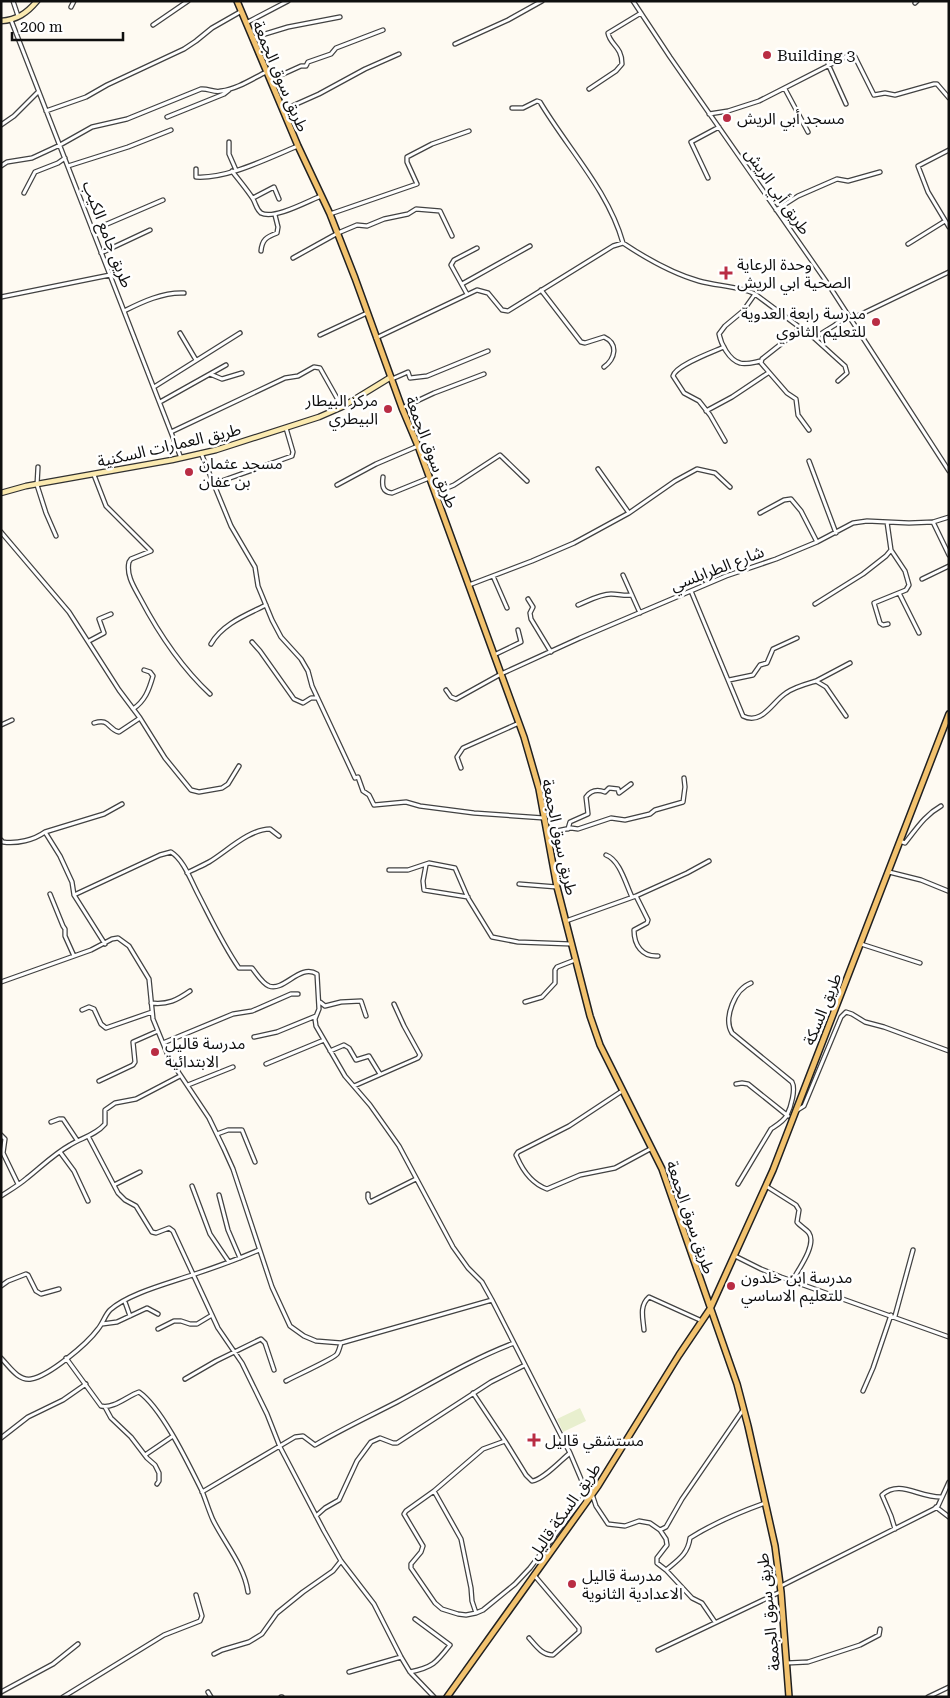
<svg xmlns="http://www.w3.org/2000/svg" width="950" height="1698" font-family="'Roboto Serif','Noto Sans Arabic',serif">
  <rect width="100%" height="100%" fill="#fefaf2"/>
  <path fill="#e8efce" d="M580,1408L586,1421L563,1432L557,1419Z"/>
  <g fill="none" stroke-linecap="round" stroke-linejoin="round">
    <defs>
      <path id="street" d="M13,1L18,16
        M633,1L670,57L828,284L949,471
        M915,3L917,1
        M71,7L74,1
        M11,20L181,458
        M246,23L288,1
        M153,25L188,1
        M252,38L288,27L340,17
        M455,44L508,20L542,1
        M828,64L846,104
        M270,80L301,66H306L308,62L331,54L336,48L383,30
        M589,89L616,71L622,64C622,46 610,45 608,33L641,13
        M785,89L808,132
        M512,108H523L537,101L540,102C568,149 608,190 623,243C647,259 671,273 699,281C716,286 740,286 755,294L814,338L845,366L847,373L838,381
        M283,110L319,94L365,69L399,54
        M46,111L86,97L107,85L184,49L196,41L212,28L240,12
        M709,114L728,111L759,101L853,53L874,95L885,93L895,95L934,84H937L949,98
        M167,117L224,94L229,90
        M1,125L14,116L38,92
        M229,142V154L236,170
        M949,150L918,166L928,192L949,227
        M1,166L7,162L32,158L60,145L92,127L127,119L201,89C208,88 214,93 221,91C237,89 252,79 266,72
        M68,166L128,147L171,130
        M196,169V177C228,179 268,158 298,146
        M232,171C238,179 249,192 253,199C256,204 256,209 261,213C274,220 308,201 321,196
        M708,178L691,142L719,127
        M24,193L35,172L58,163L65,158
        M253,198L274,187L279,199
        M776,210L798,196L837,179L848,181L880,172
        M330,214L417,184L407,162V157L432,144L469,131
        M93,230L163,200
        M908,244L945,221
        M261,251C262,240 266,237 277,233L278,227L275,215
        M101,253L150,230
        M293,258L338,233L357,225L367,226L384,219L408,214L416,209L440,211L452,236
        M462,284L530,246
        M541,290L581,342L585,343L604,337C619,344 615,359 604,367
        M467,294L451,265L454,260L477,248
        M755,294L743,311L725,326L719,334C721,344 729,360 740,363C746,365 755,362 761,361
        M1,297L110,275
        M124,311C142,302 163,292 184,293
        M851,319L949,272
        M800,329L762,359L761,363L787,393L796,399L798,415L809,430
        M180,333L196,360
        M320,335L367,313
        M376,338L477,290L488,293L502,310L508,311L613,246L623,243
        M814,338L835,325L848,315
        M724,347C713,352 676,365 673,376L684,393L699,401L710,415L725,441
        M210,374L222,379L242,373
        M392,379L408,372L410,378L427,376L488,351
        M154,387L240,333
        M160,402L226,365
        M402,408L434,393L484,374
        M706,411L732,397L768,373
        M171,432L285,378L298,376L314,367L320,368L342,407
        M201,453L231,526L255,567L258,586L272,620L281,637L301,659L308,671L312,686L355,778L358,777L363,791L369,795L374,805L406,802L420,806L474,813L544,818
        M809,461L836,533
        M38,467L37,485L46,513L56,536
        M598,469L629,513
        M94,475L106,506L151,551L131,559L129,562C126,575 134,587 140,598C159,634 181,667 210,694
        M383,477C382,485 382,492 392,493L429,478
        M213,484L292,456L293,452L286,428
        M337,485L376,464L418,446
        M435,493L454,485L500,455L527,481
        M760,513L784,500L791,499L801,511L817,542
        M887,522L891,550L905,571L909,585L906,590L874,603L880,623L883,625L888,624
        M933,522L949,555
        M1,532L69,612L119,690L140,718L165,758L191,790L199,792L222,788L228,784L239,766
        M623,575L640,613
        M493,576L507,608
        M922,579L949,566
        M469,585L532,561L574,543L629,513L675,481L697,469L715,473L730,487
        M691,591L743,716C762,726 773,701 786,693C794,687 806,684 816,681L826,687L846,716
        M899,593L919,633
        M528,599L533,607L530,613L531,619L551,652
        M815,604L863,574L886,556L891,550
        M578,605C588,601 600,594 611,594C619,594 624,596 632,595
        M89,641L104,633L99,619L111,614
        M252,642L260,651L294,699L303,703L311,698H317
        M211,644C222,624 246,615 266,605
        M494,655L521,642L518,630
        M729,680L753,675L760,665L767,663L773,649L797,638
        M816,681L850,663
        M446,690L451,697L456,699L501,674L580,638L726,576L776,559L817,542L853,523L867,521L909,523L933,522L949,517
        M133,709C145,701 149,690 153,676L150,672L144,670
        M94,723C110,718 107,729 119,732L140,718
        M1,725L12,720
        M461,768L457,757L463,748L519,723
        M568,829L570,822L588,814L586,797C591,790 597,789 605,792L609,788L618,789L619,793L631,784
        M45,832L104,814L122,804
        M547,833L571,828L578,829L611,818L625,820L650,814L655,810L683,802L685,787L684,778
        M1,840L3,842C17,844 34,840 45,832L60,856L72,882L74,895L105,944
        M900,841L905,843C917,828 925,815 941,806
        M606,855C620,860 626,885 632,897
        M426,865L423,881L424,890L468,897
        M389,870H408L429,863L455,868L468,898L492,937L518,942L571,944
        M889,872L921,880L948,891
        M187,873C194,869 202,866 209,862C226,852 249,829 270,829L279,836
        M519,884L557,887
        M50,894L63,926L65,929V936L74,956
        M74,895L160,855L171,852C184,860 191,881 198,894C211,919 223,945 239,968H252C257,974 262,983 269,986C284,992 300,963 317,974L319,1009L315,1019L316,1026L345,1076L370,1105L399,1146L453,1247L468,1268L482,1282L492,1300
        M636,896L648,920L647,923L634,930C634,945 642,957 658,956
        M566,921L636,896L687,873L709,861
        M861,944L920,963
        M1,982L91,950L112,939L118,938L129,946L149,979L153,1019L169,1058L209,1118L224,1149L233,1169L272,1287L290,1326L304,1336L316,1341L341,1343L492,1300L570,1453L584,1486L586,1500
        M320,1002L325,1006L341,1002L361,1001L366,1016
        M525,1002L542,997L555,983V970L557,967L575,960
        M151,1003C168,1005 177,1000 190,991
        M82,1010L89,1007L94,1009L101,1024L106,1028L152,1012
        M254,1037L277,1032L316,1016
        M163,1043L233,1014L252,1011L291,994H298
        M330,1051L344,1045L349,1048L356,1060L369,1056L380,1074
        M266,1064L324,1040
        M99,1081L133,1065L135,1062L133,1042L158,1031
        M736,1084L742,1083L748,1084L788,1116
        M188,1085L233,1067
        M354,1086L418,1058L420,1055L404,1026L394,1004
        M622,1091L569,1126L518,1152L516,1155L517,1157C523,1171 533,1184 547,1189L580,1175L615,1168L652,1148
        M796,1111L804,1106L841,1017L846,1012L852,1014L865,1022L884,1027L949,1051
        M51,1122L59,1119H63L77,1140
        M217,1134L228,1130H242L255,1162
        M1,1135L5,1139L3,1153L18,1184
        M88,1136L118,1193L125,1200L136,1206L152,1232L156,1233L169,1228L173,1231L218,1328L242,1363L267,1414L280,1447L324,1531L341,1561L374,1604L401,1657L410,1672L434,1697
        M60,1152L74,1171L88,1201
        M738,1184L771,1129C777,1125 784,1121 787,1115C791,1107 796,1089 792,1082L732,1033C723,1018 735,989 751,983
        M114,1185L140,1172
        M192,1186L210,1234L229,1262
        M766,1186L796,1205L799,1210L797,1222C800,1226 806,1229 809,1233C817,1245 798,1270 792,1281
        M368,1194V1198L370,1202L416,1179
        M219,1195L228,1230L240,1258
        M1,1196C10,1190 19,1185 27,1178C41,1167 54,1154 70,1145C81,1138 96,1135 105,1124V1110L115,1103L136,1099L180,1076
        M735,1256L761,1269L781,1277L949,1337
        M1,1286L8,1281L26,1274L28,1275L36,1291L41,1294L59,1289
        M125,1302L130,1316
        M895,1316L913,1250
        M102,1324L117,1322L147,1308L158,1314
        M158,1329L174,1321H181L190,1324H197L212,1315
        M644,1330C643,1318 639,1306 649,1297L702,1321
        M1,1358C9,1366 18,1381 31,1379C49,1376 87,1344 98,1329C103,1323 105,1315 110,1310C129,1293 170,1283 195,1274C216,1267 238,1259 259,1250
        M66,1358L101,1406C114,1409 127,1396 139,1392C162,1408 189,1465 202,1491C206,1501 209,1511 213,1520C225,1544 244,1565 248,1592
        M185,1379L216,1361L261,1339L265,1343L274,1370
        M286,1381C293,1377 335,1358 337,1354C339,1351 340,1346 341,1343
        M863,1391L873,1368L891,1315
        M473,1393L505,1441
        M105,1407L111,1418L131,1437L147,1458L155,1465L159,1473V1481L157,1484
        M1,1438L28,1417L63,1400L86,1384
        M570,1453C561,1460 543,1480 532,1481L526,1475L505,1441L483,1449L434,1491L406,1511L404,1514L423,1546L421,1552L411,1564V1568L435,1603L442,1609L458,1614L466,1615L476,1613L483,1610L515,1584L530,1568L586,1494
        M145,1455L173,1436
        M434,1491L461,1539L471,1588L472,1601L476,1613
        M202,1492L295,1437L303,1436L315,1445C342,1429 370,1416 397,1402C436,1381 472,1359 514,1343
        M592,1494L596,1506L608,1524L625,1526L639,1521L650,1523L660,1530
        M936,1507L949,1517
        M316,1516L325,1508L339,1500L357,1461L371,1442L380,1438L393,1443H397L491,1382L525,1365
        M895,1529L891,1516L882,1495C900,1479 919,1498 942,1497
        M666,1570C678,1560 688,1554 690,1538C712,1524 740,1512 765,1503
        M781,1586L934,1509L938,1506L949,1482
        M715,1622L702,1603L692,1598L666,1570L657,1563V1558L667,1545L666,1539L660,1530L666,1527L682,1499L743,1410
        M529,1638C536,1646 542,1655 553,1655L579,1632V1628L534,1575
        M658,1650L780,1592
        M214,1654L222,1650L249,1642L262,1634L277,1613L303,1592L333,1571L341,1561
        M787,1663L808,1662L860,1645L879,1635L880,1629
        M349,1672L401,1657
        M410,1672C433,1667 436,1663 450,1645L415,1619
        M1,1692L53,1664L78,1644
        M208,1692L211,1697
        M63,1697L164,1635L200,1621L202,1616L196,1595
        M281,1697H282
        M928,1697L949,1687"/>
      <path id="secondary" d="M1,21C17,20 27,13 37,1
        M1,493L26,486L172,460L216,450L319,417L342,407L391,377"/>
      <path id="primary" d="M237,1L298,146L330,214L355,278L402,408L418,446L524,737L539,789L557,887L590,1016L600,1045L662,1169L737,1384L748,1426L775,1546L781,1592L789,1697
        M447,1697L598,1486L679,1355L710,1309L773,1170L949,714"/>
    </defs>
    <use href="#street" stroke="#424242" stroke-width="5.5"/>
    <use href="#secondary" stroke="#313131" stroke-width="7"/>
    <use href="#primary" stroke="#202020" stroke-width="8"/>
    <use href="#street" stroke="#fff" stroke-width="3"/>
    <use href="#secondary" stroke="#fbeab0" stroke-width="4.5"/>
    <use href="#primary" stroke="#f2c26e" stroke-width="5"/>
  </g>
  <g fill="#b92d44" stroke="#fff" stroke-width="2">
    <circle cx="767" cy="55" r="5"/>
    <circle cx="727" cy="118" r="5"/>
    <path d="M723.5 265.5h5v5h5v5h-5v5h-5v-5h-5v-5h5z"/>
    <circle cx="876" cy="322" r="5"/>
    <circle cx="388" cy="409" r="5"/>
    <circle cx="189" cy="472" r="5"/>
    <circle cx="155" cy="1052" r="5"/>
    <circle cx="731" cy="1286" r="5"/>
    <path d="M531.5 1432.5h5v5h5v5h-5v5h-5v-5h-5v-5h5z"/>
    <circle cx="572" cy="1584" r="5"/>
  </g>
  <g text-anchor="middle" stroke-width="5" stroke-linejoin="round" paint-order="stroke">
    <g font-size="16" fill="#0f0f0f" stroke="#fff" text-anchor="start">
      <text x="777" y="61">Building 3</text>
      <text x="737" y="124">مسجد أبي الريش</text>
      <text x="737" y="270">وحدة الرعاية<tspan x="737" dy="18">الصحية ابي الريش</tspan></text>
      <text x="866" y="319" text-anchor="end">مدرسة رابعة العدوية<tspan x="866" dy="18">للتعليم الثانوي</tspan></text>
      <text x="378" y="406" text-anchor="end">مركز البيطار<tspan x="378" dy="18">البيطري</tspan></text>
      <text x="199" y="469">مسجد عثمان<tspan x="199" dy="18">بن عفان</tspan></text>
      <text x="165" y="1049">مدرسة قاليل<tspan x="165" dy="18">الابتدائية</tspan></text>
      <text x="741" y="1283">مدرسة ابن خلدون<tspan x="741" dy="18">للتعليم الاساسي</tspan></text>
      <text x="545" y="1446">مستشقي قاليل</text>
      <text x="582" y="1581">مدرسة قاليل<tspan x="582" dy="18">الاعدادية الثانوية</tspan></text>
    </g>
    <g font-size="16" fill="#0f0f0f" stroke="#fff">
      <text transform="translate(281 76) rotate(67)" y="6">طريق سوق الجمعة</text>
      <text transform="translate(778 191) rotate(55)" y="6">طريق أبي الريش</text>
      <text transform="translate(108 234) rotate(69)" y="6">طريق جامع الكيب</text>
      <text transform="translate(169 445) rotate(-13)" y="6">طريق العمارات السكنية</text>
      <text transform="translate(432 452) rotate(69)" y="6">طريق سوق الجمعة</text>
      <text transform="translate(717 568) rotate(-21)" y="6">شارع الطرابلسي</text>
      <text transform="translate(560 837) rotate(78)" y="6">طريق سوق الجمعة</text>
      <text transform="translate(822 1009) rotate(-68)" y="6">طريق السكة</text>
      <text transform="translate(691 1217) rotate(71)" y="6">طريق سوق الجمعة</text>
      <text transform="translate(564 1511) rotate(-55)" y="6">طريق السكة قاليل</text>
      <text transform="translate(768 1612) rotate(-96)" y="6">طريق سوق الجمعة</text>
    </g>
  </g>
  <rect width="950" height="1698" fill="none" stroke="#0f0f0f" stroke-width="5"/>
  <path d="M12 32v8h111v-8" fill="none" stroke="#0f0f0f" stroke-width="2.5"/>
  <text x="20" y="32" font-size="15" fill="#0f0f0f" stroke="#ffffff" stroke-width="4" paint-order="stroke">200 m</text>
</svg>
